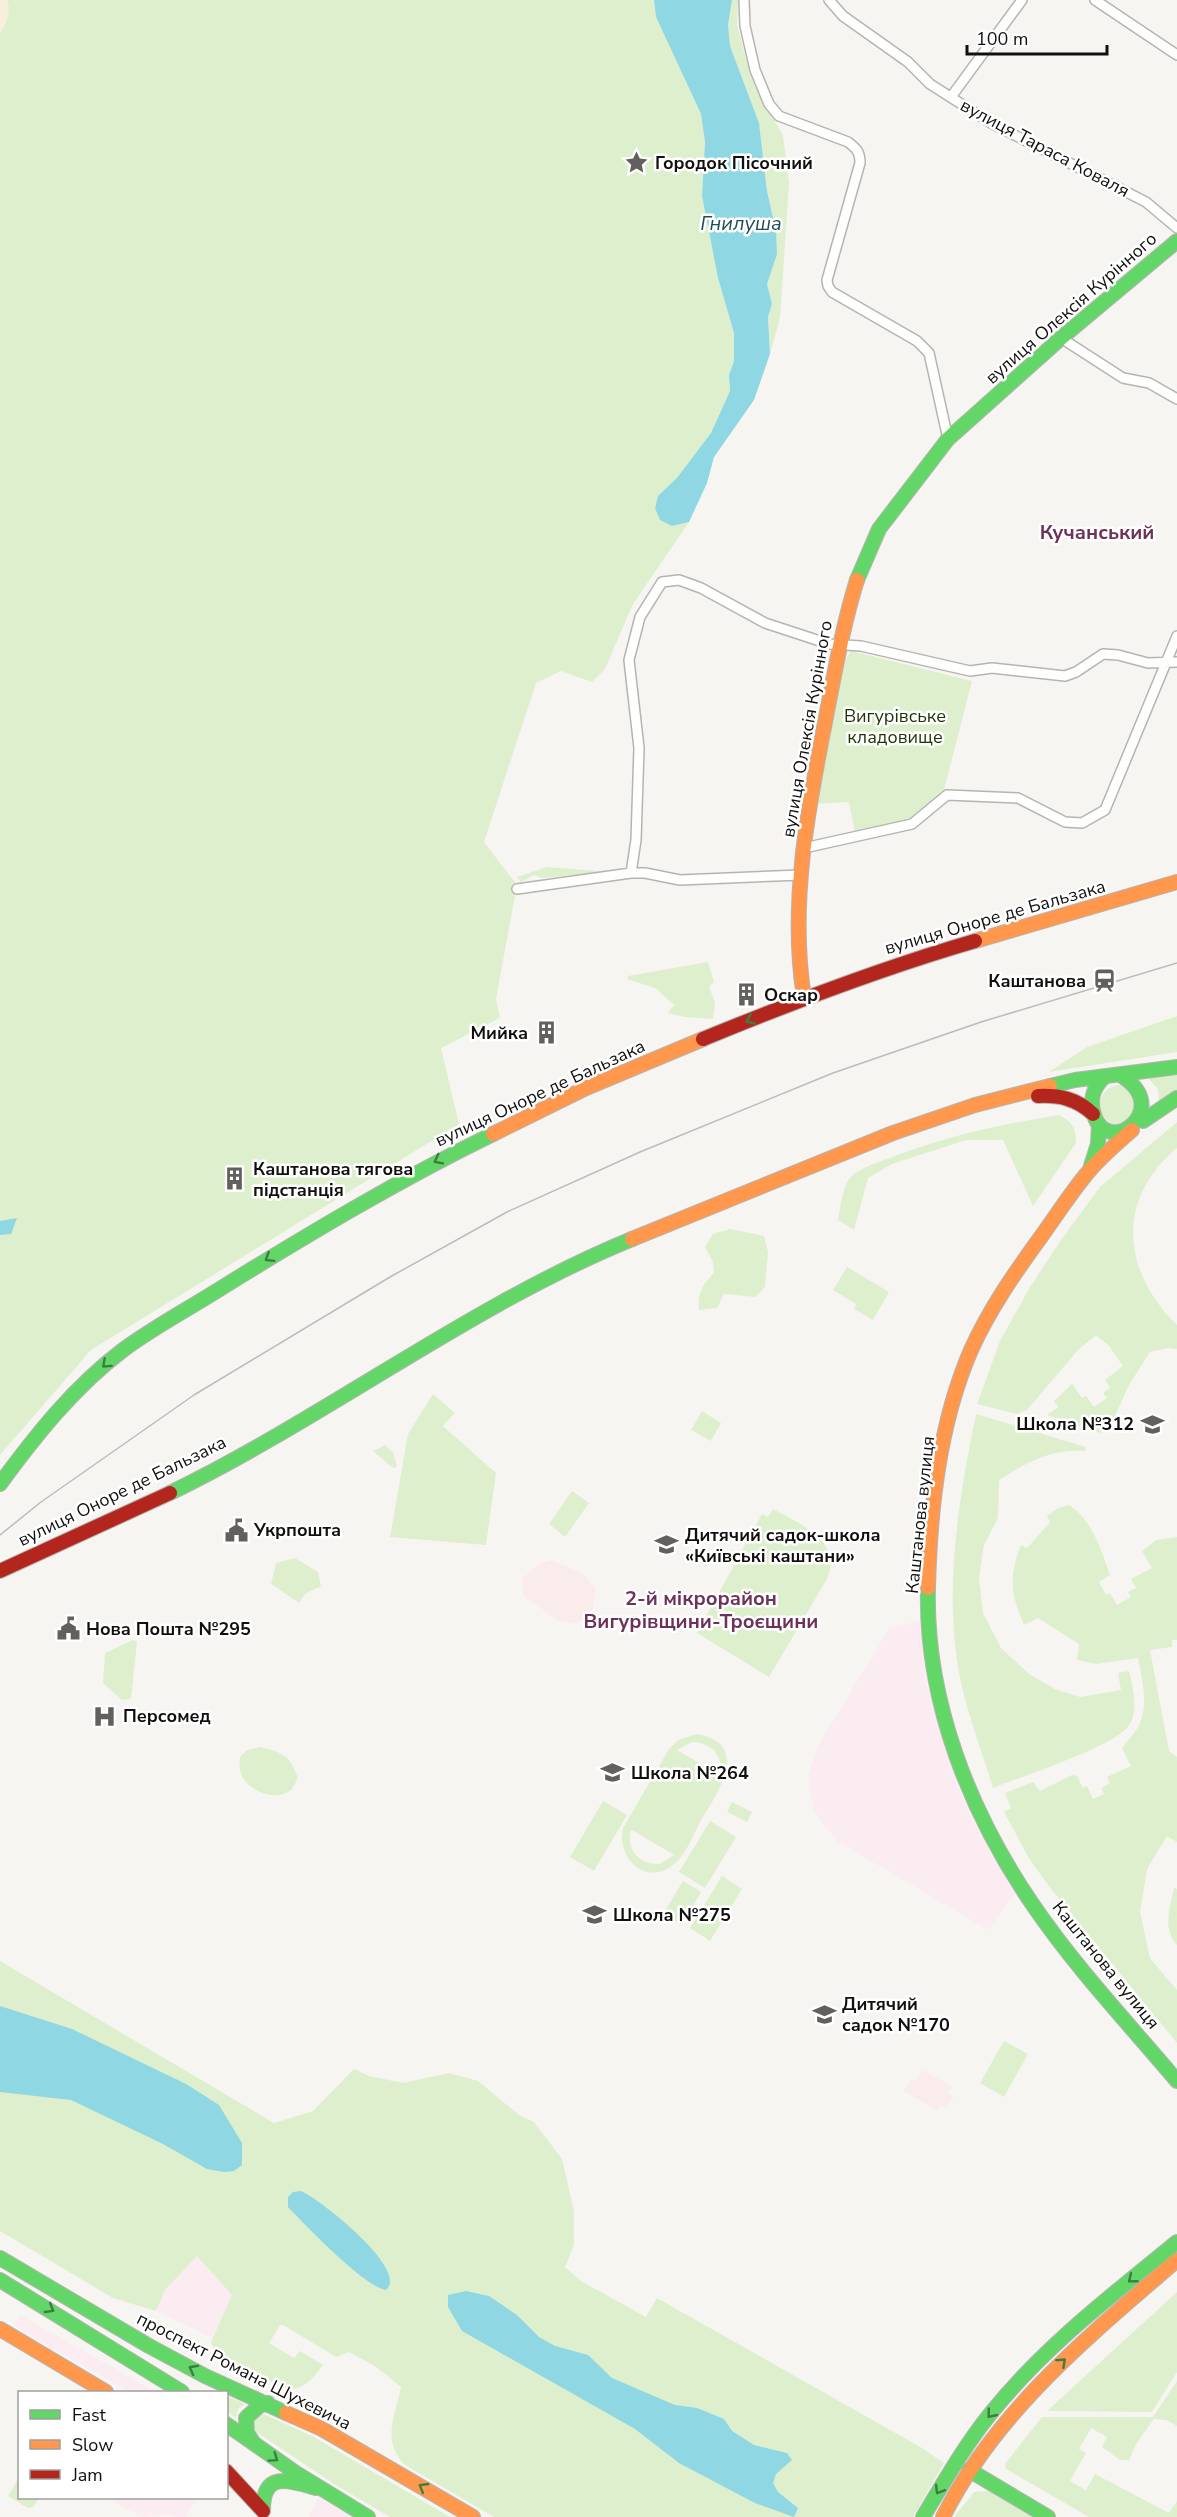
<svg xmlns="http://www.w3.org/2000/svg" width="1177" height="2517" font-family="'Nunito Sans',sans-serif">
  <rect width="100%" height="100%" fill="#f7f5f2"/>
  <path fill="#faecf0" d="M920,1620L925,1678L952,1770L970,1815L990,1852L1017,1892L988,1930L837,1841L814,1812L808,1775L819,1744L889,1629Z
    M197,2255L232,2295L212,2338L156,2311L165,2290Z
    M20,2315L156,2392H129L14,2326Z
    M318,2497L352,2517H309Z
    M108,2498H197L186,2517H176L171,2514L141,2517Z"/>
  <path fill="#fbecec" d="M552,1560L584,1574L596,1589L592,1611L585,1619L576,1623L559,1621L526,1598L521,1590L524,1577L538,1564Z
    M922,2070L952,2086L948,2093L954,2096L947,2108L941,2105L937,2111L903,2091L911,2079L915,2081Z"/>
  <path fill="#deefcd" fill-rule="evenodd" d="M7,0H654L656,17L701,114L705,142L702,196L718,278L734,333V362L729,375L730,391L711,433L677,479L658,496L655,508L672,526L689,522L633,604L605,669L592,682L561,671L536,683L484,842L517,885L496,999L500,1018L441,1048L459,1124L91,1350L0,1455V33C7,21 11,14 7,0Z
    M732,0H738L737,24L750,75L783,136L789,183L780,318L770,354L768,317L772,304L767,284L776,231L767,191L759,123L730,46L728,25Z
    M851,651L972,681L944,790L911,821L855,833L849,802L815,804L818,780L822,776L841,667Z
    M547,867L610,872L542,878L534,875L521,882L517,877Z
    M708,962L714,982L709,987L715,1002L713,1019L685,1017L668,1013L674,1005L655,988L627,979L628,976Z
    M1177,1016V1052L1049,1072L1087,1047Z
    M1177,1072V1093L1159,1104L1158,1089L1147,1077Z
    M1100 1105a20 20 0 1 1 40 0a20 20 0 1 1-40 0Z
    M1059,1115C1072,1122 1076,1127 1076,1143L1033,1206L1003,1140H966L892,1164L868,1178L854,1230L838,1220C841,1207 842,1185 852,1176C860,1168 879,1162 890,1158C945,1136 1000,1125 1059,1115Z
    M1177,1122V1148C1115,1200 1122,1271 1177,1325V1349L1169,1348L1150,1352L1129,1385L1109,1429L1101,1433L1047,1415L1058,1407L1054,1401L1072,1384L1082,1398L1086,1396L1094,1407L1107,1398L1103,1393L1110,1388L1105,1380L1123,1366L1109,1346L1096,1335L1078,1350L1027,1410L1017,1414L977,1404L1000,1341L1030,1287L1061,1240L1100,1187Z
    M730,1229L764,1236L768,1252L765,1287L756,1297L724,1294L717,1308L699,1310C697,1294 702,1285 714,1273L713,1262L705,1247L713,1234Z
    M847,1267L889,1292L873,1320L854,1309L856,1304L833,1290Z
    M433,1394L455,1413L443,1426L496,1473L486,1545L390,1537L408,1434Z
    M702,1411L721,1423L711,1441L691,1430Z
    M976,1414L1086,1447L1085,1451C1050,1449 1028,1462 999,1480L998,1518L984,1545L979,1578L983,1613L1001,1648L1029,1674L1055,1689L1080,1697L1121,1690L1118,1673L1129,1671C1133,1688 1140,1715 1126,1729C1106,1749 1023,1776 993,1788C983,1755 970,1721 962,1687C942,1598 958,1502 976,1414Z
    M385,1445L393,1452L397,1467L393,1468L373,1451Z
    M572,1491L589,1503L565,1537L549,1524Z
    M1069,1505C1092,1519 1102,1552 1110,1575L1099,1582L1106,1595L1110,1593L1117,1605L1131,1597L1128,1592L1136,1588L1131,1579L1152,1568L1142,1551L1156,1540L1177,1537V1640H1172V1647L1150,1650L1169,1751L1177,1757V1842L1167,1836L1147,1869L1140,1912L1150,1958L1177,1990V2043L1049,1886L1030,1860L1004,1812L1011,1808L1005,1793L1033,1782L1040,1791L1072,1775L1077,1776L1083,1788L1087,1786L1093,1799L1104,1794L1101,1788L1110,1783L1107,1777L1131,1766L1122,1748C1127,1741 1133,1735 1137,1729C1150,1708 1142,1680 1138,1658L1096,1664L1077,1660L1079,1644L1038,1618L1024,1625C1011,1594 1008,1578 1021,1545L1027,1548L1050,1522L1047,1516L1058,1508Z
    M773,1509C800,1524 844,1541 827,1579L769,1677L697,1633L762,1514L768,1517Z
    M295,1558L318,1572L321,1586L305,1594L299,1603L271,1584L276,1563Z
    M133,1640L137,1642L131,1699L122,1700L103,1683L105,1653Z
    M697,1734C753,1744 716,1795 700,1822C693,1836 685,1856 673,1865C646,1887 616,1857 623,1828L669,1749L678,1740ZM692,1742C711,1742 724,1756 720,1775L677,1750ZM631,1830H632L674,1855L660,1864C639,1865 626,1850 631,1830Z
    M260,1747C282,1753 290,1754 298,1778C296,1781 294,1787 291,1790C275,1803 245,1790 240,1771C239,1767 240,1761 240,1757L247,1750Z
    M603,1801L627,1815L594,1871L570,1857Z
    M732,1802L752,1812L747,1822L727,1812Z
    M710,1821L736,1837L705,1888L679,1872Z
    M722,1876L742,1889L710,1941L690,1928Z
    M683,1881L701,1892L682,1925L663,1914Z
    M1174,1888L1177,1889V1945C1162,1929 1170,1907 1174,1888Z
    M0,1961L274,2123L313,2111L354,2069L369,2076L403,2083L449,2073L478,2081L519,2115L534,2122L562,2159L574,2211V2245L565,2267L581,2281L646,2317L657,2298L922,2448L944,2463L913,2517H494L405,2465C381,2441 395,2416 401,2387L375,2366L349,2352L336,2357L285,2326L280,2325L269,2343L294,2358L300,2351L323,2365C314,2378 306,2387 290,2390L217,2358L211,2342L232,2295L197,2256L165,2290L156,2311L113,2298L0,2231Z
    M1004,2041L1028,2054L1004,2097L980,2083Z
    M1177,2292V2372L1152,2412L1047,2411Z
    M1177,2381V2426L1167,2420L1154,2419L1136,2444L1129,2460H1120L1102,2447L1107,2437L1091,2428L1079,2449L1086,2453L1070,2481L1086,2490L1095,2474L1169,2513L1177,2501V2517H1089L1006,2469L1005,2464L1042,2417H1153Z
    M226,2396L245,2404L238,2409L236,2418L227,2411Z
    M261,2413L312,2436L450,2517H390L334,2484L255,2431L253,2419Z
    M17,2481H19L20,2498H39L33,2507L28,2508L8,2496Z
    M990,2491L1035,2517H954L974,2492Z"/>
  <path fill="#f6f0da" d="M0,0H7C11,14 7,21 0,33Z"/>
  <path fill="#8ed7e3" d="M654,0H732L728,25L730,46L759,123L767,191L776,231L777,254L767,284L772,304L768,317L770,354L754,400L714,457L707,483L689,522L672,526L660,520L655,508L658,496L677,478L711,433L730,391L729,375L734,361V333L718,278L702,196L705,142L701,114L656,17Z
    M17,1218L11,1234L0,1235V1221Z
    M0,2006L72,2029L186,2084L219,2105L242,2143V2165L234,2171L224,2172L207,2169L163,2144L71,2100L0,2092Z
    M301,2191C320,2199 410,2270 386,2290C365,2287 305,2225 288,2207V2197L293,2192Z
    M466,2291L489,2296L517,2315L539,2337L555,2346L588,2355L612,2378L675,2405L697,2408L724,2419L732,2431L754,2445L787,2453L792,2460L776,2474L773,2483L778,2492L798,2508L794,2517L755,2503L679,2463L635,2429L462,2331L448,2307V2295Z"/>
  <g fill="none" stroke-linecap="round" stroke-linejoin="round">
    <defs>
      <path id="street" d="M744,0L745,26L755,70L769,104L779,116L848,142C857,149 860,152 860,163L827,280L828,286L832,292L917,341L929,353L948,439
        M829,0L843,16L908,62L930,84L991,123L1146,202L1177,228
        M1095,0L1177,55
        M951,97L1022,0
        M1061,338L1123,378L1149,383L1177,399
        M804,848L912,824L947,795L1018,798L1065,822L1082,823L1105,810L1177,636
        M801,875L680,880L645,873H631L636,840L639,748L629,660L640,617L662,582L679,580L701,588L765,623L829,644L861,646L970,671L992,668L1065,676L1076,672L1103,654L1118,655L1148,663L1177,662
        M517,889L631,873"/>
      <path id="fast" d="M857,580L879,529L948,439L1061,338L1177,241
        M1104,1077C1094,1087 1090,1097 1093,1111C1104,1162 1177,1109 1120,1075
        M1050,1086L1075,1080L1177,1067
        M1143,1121L1177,1098
        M1091,1166L1098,1144L1099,1124
        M0,1484C36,1435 74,1387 123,1350C154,1327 190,1308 223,1287C312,1232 399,1180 493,1134
        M170,1493C328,1416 469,1306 632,1239
        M928,1588C925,1701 970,1813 1033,1905C1076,1968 1128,2023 1177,2081
        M0,2258L149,2346L205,2376L286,2413
        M0,2280L182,2392
        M226,2424L296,2473L368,2517
        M253,2442L247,2433L246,2418L259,2406L268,2403
        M969,2470L1048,2517
        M263,2510C263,2471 288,2480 316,2488
        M923,2517C944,2482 965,2445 991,2413C1044,2347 1112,2295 1177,2242"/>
      <path id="slow" d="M975,941L1177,882
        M804,997C789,905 808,808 826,717C835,671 843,625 857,580
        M493,1134L586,1088L703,1039
        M632,1239L893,1133L975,1105L1050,1086
        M928,1588C930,1509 939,1424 971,1350C990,1308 1016,1271 1043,1234C1058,1213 1072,1191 1089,1171C1102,1156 1117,1143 1132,1130
        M0,2329L106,2392
        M286,2413L322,2429L473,2517
        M943,2517C996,2411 1089,2336 1177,2260"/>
      <path id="jam" d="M703,1039C793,1002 882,968 975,941
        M1038,1096C1060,1095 1077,1099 1093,1114
        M0,1571L170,1493
        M226,2471L263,2511"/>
    </defs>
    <use href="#street" stroke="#b6b4b2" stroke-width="12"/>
    <use href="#fast" stroke="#b6b4b2" stroke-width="16"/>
    <use href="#slow" stroke="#b6b4b2" stroke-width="16"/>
    <use href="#jam" stroke="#b6b4b2" stroke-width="16"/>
    <use href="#street" stroke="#fefefd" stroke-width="9"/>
    <use href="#fast" stroke="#63d668" stroke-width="14"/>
    <use href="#slow" stroke="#ff974d" stroke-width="14"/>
    <use href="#jam" stroke="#b3261e" stroke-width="14"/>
    <path stroke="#bcbbbb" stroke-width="1.5" d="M0,1535L41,1502L194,1395L390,1277L507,1212L640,1152L833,1073L981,1022L1177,963"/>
  </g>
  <defs><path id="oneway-chevron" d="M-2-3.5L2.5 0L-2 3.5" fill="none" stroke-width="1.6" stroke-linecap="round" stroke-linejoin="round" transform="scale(1.5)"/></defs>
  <g stroke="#3e7d40">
    <use href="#oneway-chevron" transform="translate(750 1020) rotate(157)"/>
    <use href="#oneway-chevron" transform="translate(438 1160) rotate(153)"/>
    <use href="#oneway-chevron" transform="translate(269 1258) rotate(148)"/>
    <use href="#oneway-chevron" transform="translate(106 1364) rotate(138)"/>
    <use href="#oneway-chevron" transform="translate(1132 2279) rotate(141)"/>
    <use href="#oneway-chevron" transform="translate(50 2309) rotate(31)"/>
    <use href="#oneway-chevron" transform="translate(1062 2362) rotate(-43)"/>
    <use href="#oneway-chevron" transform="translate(193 2369) rotate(-152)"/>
    <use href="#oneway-chevron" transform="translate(991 2414) rotate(129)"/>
    <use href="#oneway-chevron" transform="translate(274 2458) rotate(35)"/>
    <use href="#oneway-chevron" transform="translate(423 2487) rotate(-149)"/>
    <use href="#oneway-chevron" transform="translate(939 2490) rotate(121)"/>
  </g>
  <defs>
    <symbol id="sight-bare" viewBox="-9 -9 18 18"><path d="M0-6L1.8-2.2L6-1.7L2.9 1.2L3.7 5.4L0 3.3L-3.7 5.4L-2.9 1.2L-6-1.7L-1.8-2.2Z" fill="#62605e" stroke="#fff" stroke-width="2.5" paint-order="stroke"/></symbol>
    <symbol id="station-bare" viewBox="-9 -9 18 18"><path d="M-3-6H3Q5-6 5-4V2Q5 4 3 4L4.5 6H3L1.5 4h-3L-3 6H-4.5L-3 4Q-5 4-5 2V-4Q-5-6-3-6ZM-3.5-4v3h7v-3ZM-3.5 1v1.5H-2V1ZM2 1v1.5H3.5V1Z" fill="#62605e" stroke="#fff" stroke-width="2.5" paint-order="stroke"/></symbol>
    <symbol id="building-bare" viewBox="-9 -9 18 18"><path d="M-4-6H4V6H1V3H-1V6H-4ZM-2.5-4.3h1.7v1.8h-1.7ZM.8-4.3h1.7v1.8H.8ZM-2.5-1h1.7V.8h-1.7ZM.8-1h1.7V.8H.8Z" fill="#62605e" stroke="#fff" stroke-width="2.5" paint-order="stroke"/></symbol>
    <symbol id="school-bare" viewBox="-9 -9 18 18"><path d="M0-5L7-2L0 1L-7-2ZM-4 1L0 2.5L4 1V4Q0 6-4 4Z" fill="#62605e" stroke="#fff" stroke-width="2.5" paint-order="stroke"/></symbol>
    <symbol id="civic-bare" viewBox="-9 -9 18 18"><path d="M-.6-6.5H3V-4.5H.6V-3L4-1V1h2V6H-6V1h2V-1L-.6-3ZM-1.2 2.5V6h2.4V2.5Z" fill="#62605e" stroke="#fff" stroke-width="2.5" paint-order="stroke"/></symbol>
    <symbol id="hospital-bare" viewBox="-9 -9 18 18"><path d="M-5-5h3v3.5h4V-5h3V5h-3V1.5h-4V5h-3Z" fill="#62605e" stroke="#fff" stroke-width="2.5" paint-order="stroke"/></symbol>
  </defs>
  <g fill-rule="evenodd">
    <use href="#sight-bare" x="620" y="146" width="33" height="33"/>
    <use href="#station-bare" x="1088" y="964" width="33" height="33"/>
    <use href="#building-bare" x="730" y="978" width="33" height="33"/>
    <use href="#building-bare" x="530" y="1016" width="33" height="33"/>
    <use href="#building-bare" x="218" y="1162" width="33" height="33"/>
    <use href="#school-bare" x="1136" y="1408" width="33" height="33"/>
    <use href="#civic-bare" x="220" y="1514" width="33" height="33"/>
    <use href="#school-bare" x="650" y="1528" width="33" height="33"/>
    <use href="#civic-bare" x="52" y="1612" width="33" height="33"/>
    <use href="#hospital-bare" x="88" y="1700" width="33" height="33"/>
    <use href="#school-bare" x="596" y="1756" width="33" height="33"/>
    <use href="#school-bare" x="578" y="1898" width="33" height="33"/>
    <use href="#school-bare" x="808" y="1998" width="33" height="33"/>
  </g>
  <g text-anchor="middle" stroke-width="5" stroke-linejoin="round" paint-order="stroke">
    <g font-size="18" fill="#11100f" stroke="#fff">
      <text transform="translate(1045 148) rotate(28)" y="6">вулиця Тараса Коваля</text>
      <text transform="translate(1071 308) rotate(-41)" y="6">вулиця Олексія Курінного</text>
      <text transform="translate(807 729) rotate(-80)" y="6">вулиця Олексія Курінного</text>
      <text transform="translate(995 917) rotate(-16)" y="6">вулиця Оноре де Бальзака</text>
      <text transform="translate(540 1093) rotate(-25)" y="6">вулиця Оноре де Бальзака</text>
      <text transform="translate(122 1491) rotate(-26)" y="6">вулиця Оноре де Бальзака</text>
      <text transform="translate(920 1515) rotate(-84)" y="6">Каштанова вулиця</text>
      <text transform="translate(1106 1965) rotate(51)" y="6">Каштанова вулиця</text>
      <text transform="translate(244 2371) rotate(27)" y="6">проспект Романа Шухевича</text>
    </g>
    <g font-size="18" font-weight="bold" fill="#11100f" stroke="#fff" text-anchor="start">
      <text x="655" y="169">Городок Пісочний</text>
      <text x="1086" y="987" text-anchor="end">Каштанова</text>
      <text x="764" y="1001">Оскар</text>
      <text x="528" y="1039" text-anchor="end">Мийка</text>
      <text x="253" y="1175">Каштанова тягова<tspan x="253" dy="21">пiдстанцiя</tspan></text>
      <text x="1134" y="1430" text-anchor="end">Школа №312</text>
      <text x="254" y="1536">Укрпошта</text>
      <text x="685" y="1541">Дитячий садок-школа<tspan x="685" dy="21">«Київські каштани»</tspan></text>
      <text x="86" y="1635">Нова Пошта №295</text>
      <text x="123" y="1722">Персомед</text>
      <text x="631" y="1779">Школа №264</text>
      <text x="613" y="1921">Школа №275</text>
      <text x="842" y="2010">Дитячий<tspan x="842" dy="21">садок №170</tspan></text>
    </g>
    <g font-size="18" fill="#1d3201" stroke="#fff">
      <text x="895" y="722">Вигурівське<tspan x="895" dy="21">кладовище</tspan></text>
    </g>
    <g font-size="20" font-style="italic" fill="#1f4d55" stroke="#fff">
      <text x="741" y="230">Гнилуша</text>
    </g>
    <g font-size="20" font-weight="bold" fill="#6e3158" stroke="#fff">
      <text x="1097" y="539">Кучанський</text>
      <text x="701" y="1605">2-й мікрорайон<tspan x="701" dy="23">Вигурівщини-Троєщини</tspan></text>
    </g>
  </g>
  <rect x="18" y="2391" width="210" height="108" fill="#ffffff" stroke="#a09f9f" stroke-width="1.5"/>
  <rect x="30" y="2410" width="30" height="9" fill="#63d668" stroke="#a09f9f" stroke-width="1.5"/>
  <text x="72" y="2421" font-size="18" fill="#11100f">Fast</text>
  <rect x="30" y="2440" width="30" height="9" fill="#ff974d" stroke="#a09f9f" stroke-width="1.5"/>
  <text x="72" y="2451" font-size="18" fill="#11100f">Slow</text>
  <rect x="30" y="2470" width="30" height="9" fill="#b3261e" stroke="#a09f9f" stroke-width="1.5"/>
  <text x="72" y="2481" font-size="18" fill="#11100f">Jam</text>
  <path d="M967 45v9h140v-9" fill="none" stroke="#11100f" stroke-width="3"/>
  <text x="976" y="45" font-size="18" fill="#11100f" stroke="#ffffff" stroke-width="4.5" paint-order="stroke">100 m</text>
</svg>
